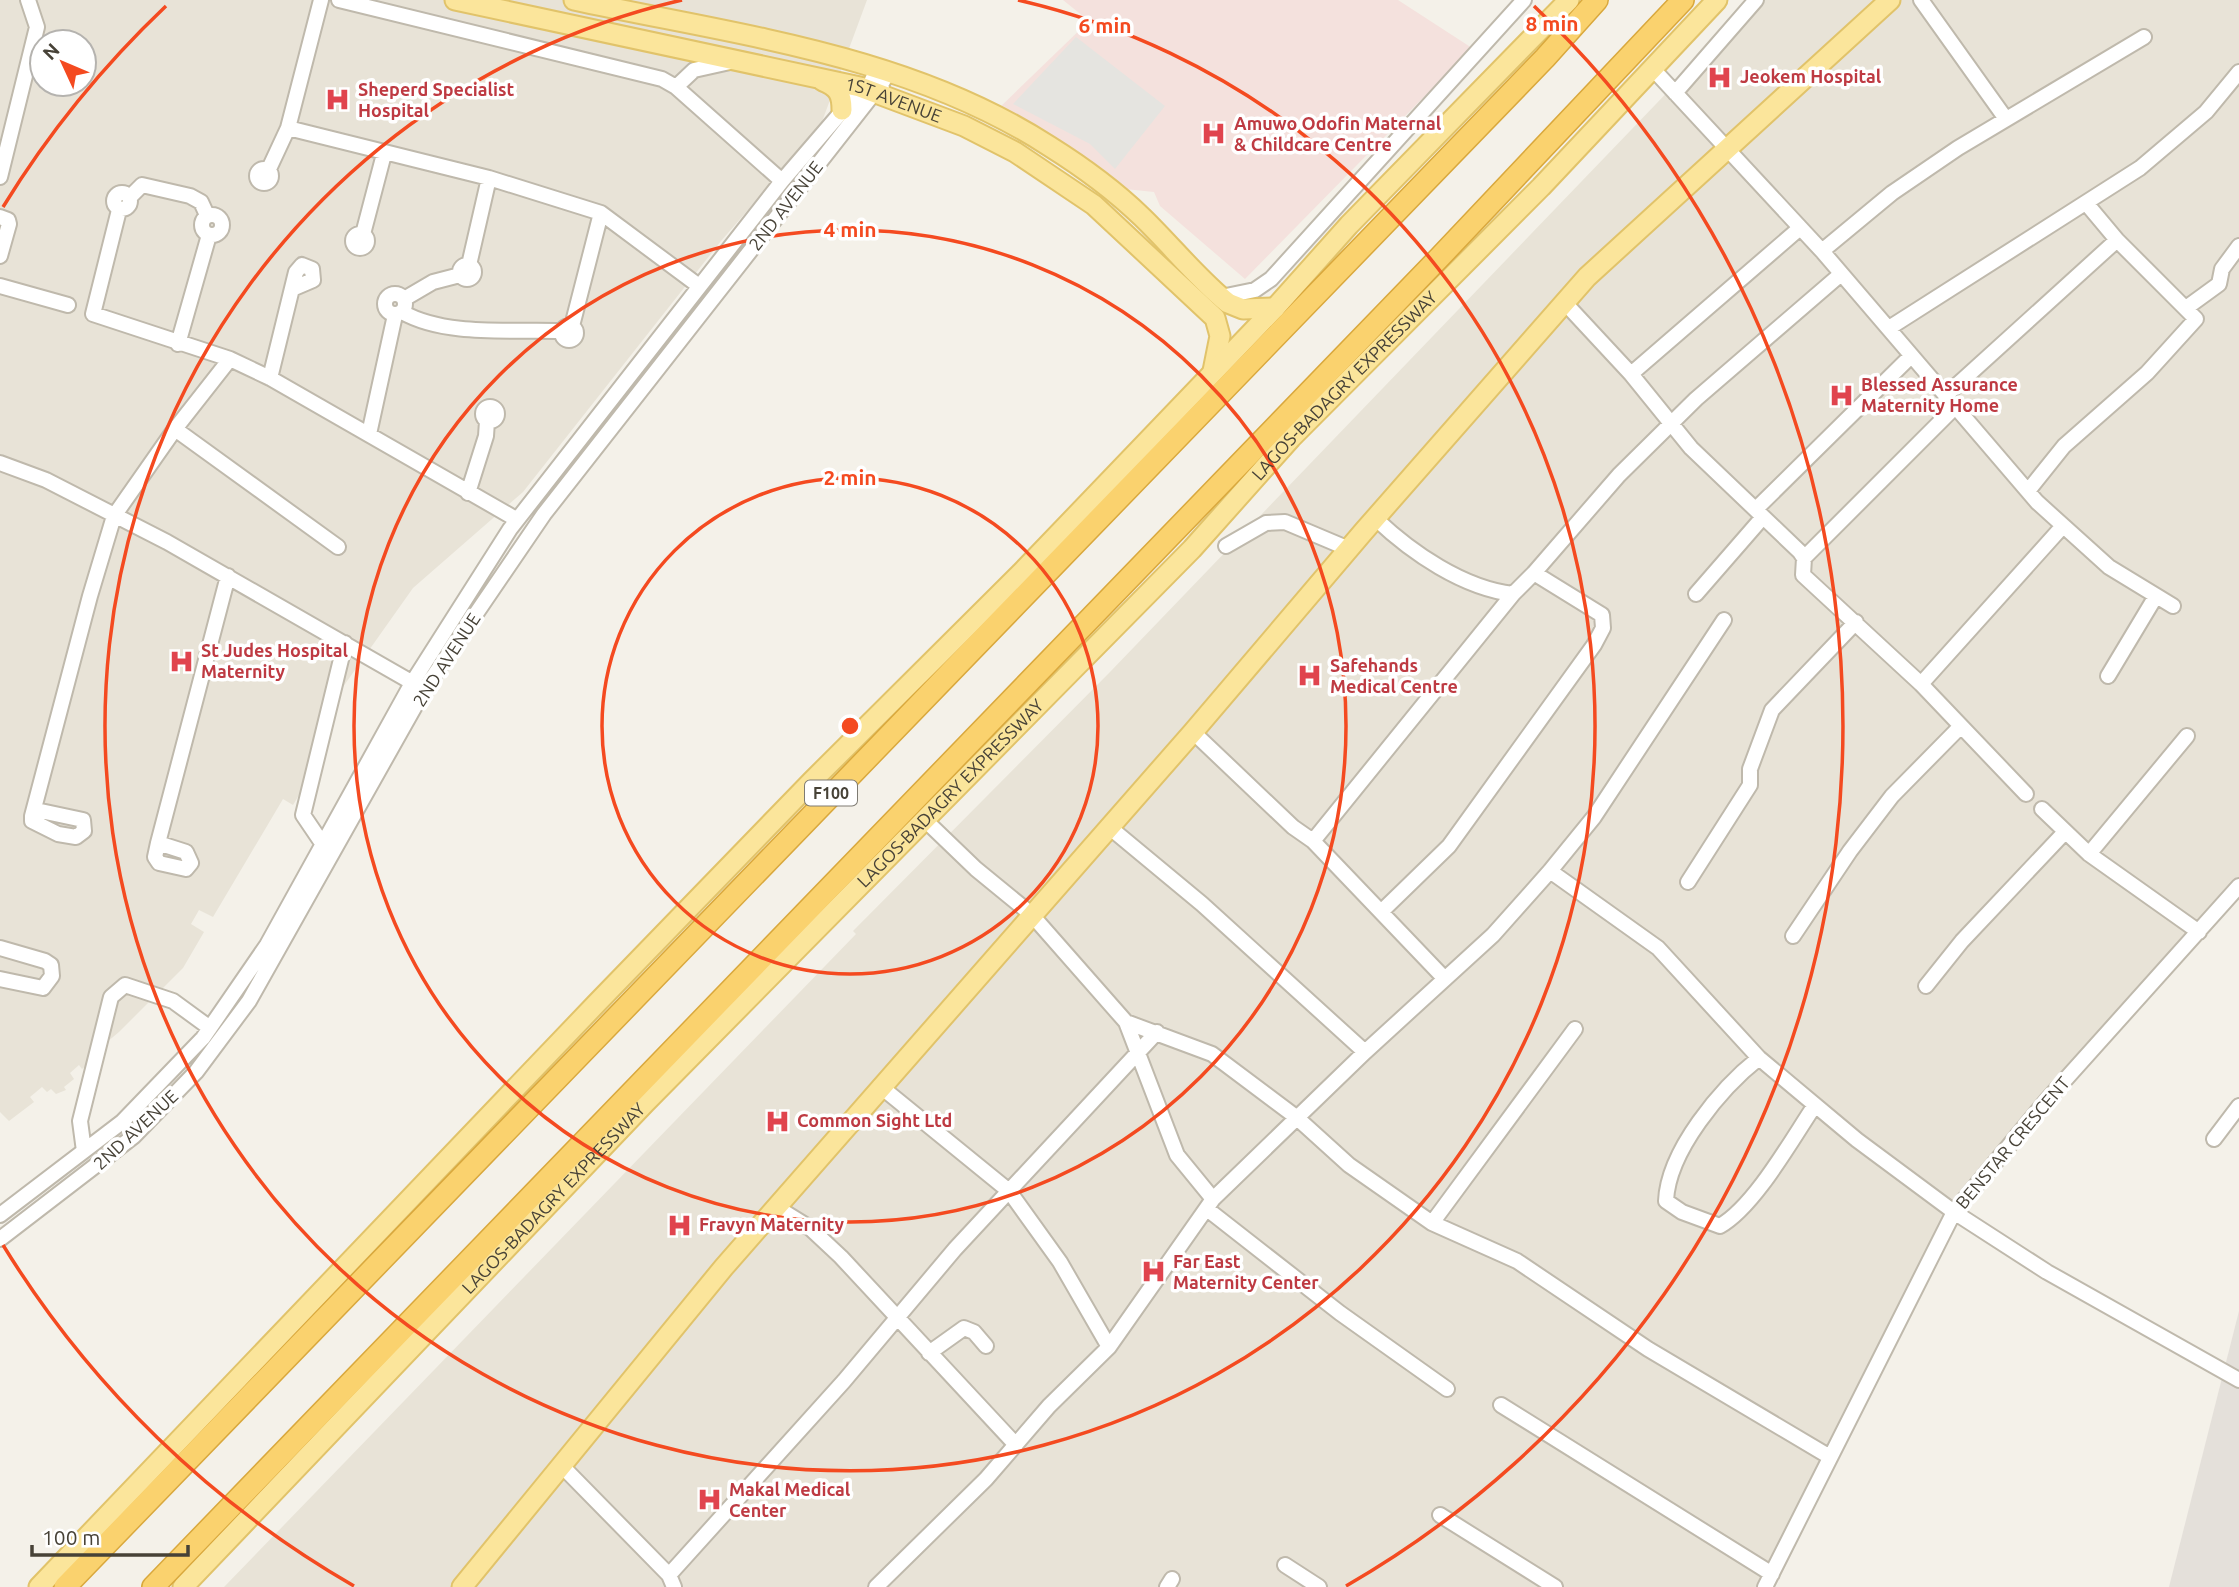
<svg xmlns="http://www.w3.org/2000/svg" width="2239" height="1587" font-family="Ubuntu,sans-serif">
  <rect width="100%" height="100%" fill="#f4f1e9"/>
  <path fill="#e8e3d7" fill-rule="evenodd" d="M0,0H867L820,127L721,241L523,492L413,588L333,701L310,777L293,805L283,799L213,917L199,910L191,924L204,932L183,968L119,1032L89,1057L92,1061L82,1069L79,1065L70,1073L74,1079L64,1087L66,1090L56,1094L51,1089L47,1092L42,1087L30,1097L34,1102L9,1121L0,1112ZM42,42H84V84H42Z
    M1756,0H2239V890L1957,1219L1775,1587H224L856,934L853,931L1110,672Z"/>
  <path fill="#e4e0da" d="M2239,1311V1587H2169Z"/>
  <path fill="#f4e1dd" d="M1063,0H1398L1472,48L1245,279L1160,206L1154,192L1125,189L998,109L1089,21Z"/>
  <path fill="#e5e4e0" d="M1076,37L1165,106L1115,169L1090,144L1013,104Z"/>
  <g fill="none" stroke-linecap="round" stroke-linejoin="round">
    <defs>
      <path id="minor" d="M339,0L662,79L676,87L782,181
        M1921,0L2006,119
        M1653,69L1822,251L2037,502L2109,567L2173,606
        M676,87L694,70L730,62
        M1675,93L1756,0
        M288,128L489,178L601,213L699,286
        M257 176a7 7 0 1 1 14 0a7 7 0 1 1-14 0Z
        M268,171L288,128L321,0
        M0,177L37,27L28,0
        M114 201a8 8 0 1 1 16 0a8 8 0 1 1-16 0Z
        M130,197L142,185L190,196L201,202L207,215
        M119,210L93,314L230,359L270,378L516,519
        M202 225a10 10 0 1 1 20 0a10 10 0 1 1-20 0Z
        M0,217L8,220L9,224L0,256
        M353 241a7 7 0 1 1 14 0a7 7 0 1 1-14 0Z
        M363,234L384,154
        M1822,251L1892,193L1958,148L2144,37
        M460 272a7 7 0 1 1 14 0a7 7 0 1 1-14 0Z
        M469,265L489,178
        M0,286L68,305
        M385 304a10 10 0 1 1 20 0a10 10 0 1 1-20 0Z
        M1221,297L1255,290L1271,279L1524,0
        M404,299L433,282L460,275
        M1565,303L1631,374L1691,448L1800,552L1804,558L1803,575L1921,684L2026,794
        M2186,308L2219,284L2222,269L2239,246
        M402,312C446,337 511,329 562,331
        M562 333a7 7 0 1 1 14 0a7 7 0 1 1-14 0Z
        M572,326L601,213
        M1889,328L2140,168L2206,112L2239,72
        M178,344L209,235
        M1631,374L1800,228
        M270,378L296,272L302,265L312,269L313,280L292,289
        M1945,396L2117,240
        M483 414a7 7 0 1 1 14 0a7 7 0 1 1-14 0Z
        M175,429L338,547
        M369,434L395,315
        M0,463L46,480L167,542L420,687
        M2028,491L2064,446L2147,373L2196,319L2117,240L2086,203
        M468,493L486,436L487,421
        M1756,509L1911,356
        M1376,519C1412,553 1463,588 1513,594
        M1226,546L1266,523L1285,522L1349,549
        M1804,558L1954,408
        M1534,573L1619,475L1696,399L1841,274
        M1696,594L1763,517
        M2108,676L2156,596
        M1921,684L2062,527
        M1193,732L1293,827L1313,841L1445,979
        M2042,809L2089,854L2199,932
        M36,810L83,820L84,831L76,837L58,834L32,821V816L90,596L114,516L175,429L230,359
        M925,820L976,869L1031,914L1126,1022L1212,1054L1296,1117L1349,1165L1432,1223L1517,1261L1648,1349L1830,1457
        M1108,826L1202,904L1365,1052
        M1313,841L1513,594L1534,573L1602,615L1603,628L1594,645L1449,846L1381,912
        M158,843L186,852L191,863L186,869L159,863L155,857L158,843L228,576
        M324,846L303,815L345,643
        M2089,854L2187,736
        M1550,871L1658,948L1759,1058L1857,1140L1954,1212L2047,1272L2239,1380
        M1688,882L1750,785V769L1772,710L1856,622
        M1793,936L1850,851L1892,796L1960,727
        M0,948L45,961L51,965L52,976L43,988L0,979
        M1926,986L1962,941L2064,833
        M1126,1022L1177,1155L1213,1199
        M1759,1058C1721,1088 1668,1151 1666,1201L1682,1212L1720,1226C1755,1206 1792,1139 1815,1105
        M880,1086L1009,1191L1060,1262L1109,1347
        M2214,1139L2239,1106
        M84,1151L80,1121L111,997L125,985L173,1001L210,1028
        M776,1207L810,1228L841,1257L1016,1445
        M1207,1209L1340,1313L1447,1389
        M0,1215L122,1122L203,1038L267,945L412,683L510,529L782,181L857,94L868,89L878,67
        M1432,1223L1575,1029
        M0,1239L134,1136L196,1072L249,1001L424,690L544,514L874,93L881,94L882,83L889,71
        M929,1353L964,1328L974,1332L986,1346
        M1501,1405L1772,1574
        M561,1465L669,1575L674,1587
        M1440,1515L1555,1587
        M1285,1565L1319,1587
        M669,1575L844,1381L955,1249L1157,1032
        M876,1587L986,1479L1049,1406L1109,1347L1213,1199L1365,1052L1493,935L1550,871L1594,817L1724,620
        M1167,1587L1172,1579
        M1765,1587L1954,1212L2047,1100L2239,886"/>
      <g id="major">
        <path id="s1" d="M455,0L860,87L964,126L1015,152L1094,205L1215,318L1220,336L1213,371"/>
        <path d="M574,0C735,35 907,54 1049,146C1081,166 1114,190 1142,217C1171,245 1197,278 1228,303L1243,309L1275,308"/>
        <path d="M823,81C838,87 842,94 842,110"/>
        <path d="M39,1587L596,1004L812,781L1021,573L1275,308L1349,225L1569,0"/>
        <path id="s2" d="M183,1587L645,1103L1192,549L1291,438L1541,187L1717,0"/>
        <path d="M462,1587L724,1267L1193,732L1364,531L1587,277L1890,0"/>
      </g>
      <path id="highway" d="M65,1587L1545,58L1597,0
        M153,1587L1438,259L1683,0"/>
    </defs>
    <use href="#minor" stroke="#bfb9ac" stroke-width="18"/>
    <use href="#major" stroke="#e1c36a" stroke-width="23"/>
    <use href="#highway" stroke="#d9a83d" stroke-width="24"/>
    <use href="#minor" stroke="#fff" stroke-width="14"/>
    <use href="#major" stroke="#fbe59b" stroke-width="19"/>
    <use href="#highway" stroke="#fad26e" stroke-width="21"/>
  </g>
  <g fill="none" stroke="#f44a20" stroke-width="3.5">
    <circle cx="850" cy="726" r="248"/>
    <circle cx="850" cy="726" r="496"/>
    <path d="M1018 0A745 745 0 1 1 682 0"/>
    <path d="M354 1586A993 993 0 0 1 3 1245M3 207A993 993 0 0 1 166 6M1534 6A993 993 0 0 1 1346 1586"/>
  </g>
  <defs>
    <symbol id="hospital-bare" viewBox="-9 -9 18 18"><path d="M-5-5h3v3.5h4V-5h3V5h-3V1.5h-4V5h-3Z" fill="#e0444e" stroke="#fff" stroke-width="2.5" paint-order="stroke"/></symbol>
  </defs>
  <g fill-rule="evenodd">
    <use href="#hospital-bare" x="1702" y="60" width="35" height="35"/>
    <use href="#hospital-bare" x="320" y="82" width="35" height="35"/>
    <use href="#hospital-bare" x="1196" y="116" width="35" height="35"/>
    <use href="#hospital-bare" x="1824" y="378" width="35" height="35"/>
    <use href="#hospital-bare" x="164" y="644" width="35" height="35"/>
    <use href="#hospital-bare" x="1292" y="658" width="35" height="35"/>
    <use href="#hospital-bare" x="760" y="1104" width="35" height="35"/>
    <use href="#hospital-bare" x="662" y="1208" width="35" height="35"/>
    <use href="#hospital-bare" x="1136" y="1254" width="35" height="35"/>
    <use href="#hospital-bare" x="692" y="1482" width="35" height="35"/>
  </g>
  <g text-anchor="middle" stroke-width="7" stroke-linejoin="round" paint-order="stroke">
    <rect fill="#fff" stroke="#7e7b73" stroke-width="2" x="805" y="780.5" width="52" height="25" rx="5"/>
    <g font-size="16" font-weight="bold" fill="#474237">
      <text x="831" y="799">F100</text>
    </g>
    <g font-size="18" font-weight="bold" fill="#be3a42" stroke="#fff" text-anchor="start">
      <text x="1740" y="83">Jeokem Hospital</text>
      <text x="358" y="96">Sheperd Specialist<tspan x="358" dy="21">Hospital</tspan></text>
      <text x="1234" y="130">Amuwo Odofin Maternal<tspan x="1234" dy="21">&amp; Childcare Centre</tspan></text>
      <text x="1861" y="391">Blessed Assurance<tspan x="1861" dy="21">Maternity Home</tspan></text>
      <text x="201" y="657">St Judes Hospital<tspan x="201" dy="21">Maternity</tspan></text>
      <text x="1330" y="672">Safehands<tspan x="1330" dy="21">Medical Centre</tspan></text>
      <text x="797" y="1127">Common Sight Ltd</text>
      <text x="699" y="1231">Fravyn Maternity</text>
      <text x="1173" y="1268">Far East<tspan x="1173" dy="21">Maternity Center</tspan></text>
      <text x="729" y="1496">Makal Medical<tspan x="729" dy="21">Center</tspan></text>
    </g>
    <g font-size="18" fill="#474237" stroke="#fff">
      <text dy="6" stroke="none"><textPath href="#s1" startOffset="450">1ST AVENUE</textPath></text>
      <text transform="translate(786 206) rotate(-52)" y="6">2ND AVENUE</text>
      <text dy="6" stroke="none"><textPath href="#s2" startOffset="1671">LAGOS-BADAGRY EXPRESSWAY</textPath></text>
      <text transform="translate(447 660) rotate(-57)" y="6">2ND AVENUE</text>
      <text dy="6" stroke="none"><textPath href="#s2" startOffset="1104">LAGOS-BADAGRY EXPRESSWAY</textPath></text>
      <text transform="translate(136 1130) rotate(-43)" y="6">2ND AVENUE</text>
      <text transform="translate(2013 1143) rotate(-50)" y="6">BENSTAR CRESCENT</text>
      <text dy="6" stroke="none"><textPath href="#s2" startOffset="537">LAGOS-BADAGRY EXPRESSWAY</textPath></text>
    </g>
  </g>
  <circle cx="850" cy="726" r="10" fill="#f44a20" stroke="#fff" stroke-width="3.5"/>
  <g font-size="21" text-anchor="middle" font-weight="bold" fill="#f44a20" stroke="#fff" stroke-width="7" stroke-linejoin="round" paint-order="stroke">
    <text x="1552" y="31">8 min</text>
    <text x="1105" y="33">6 min</text>
    <text x="850" y="237">4 min</text>
    <text x="850" y="485">2 min</text>
  </g>
  <g transform="translate(63 63) rotate(314)"><circle r="33" fill="#ffffff" stroke="#b5b3af" stroke-width="2"/>
  <path d="M0-5L12 26L0 18L-12 26Z" fill="#f44a20"/>
  <text y="-10" font-size="19" font-weight="bold" text-anchor="middle" fill="#474237">N</text>
  </g>
  <path d="M32 1545v10h156v-10" fill="none" stroke="#474237" stroke-width="3.5"/>
  <text x="42" y="1545" font-size="21" fill="#474237" stroke="#ffffff" stroke-width="5" paint-order="stroke">100 m</text>
</svg>
